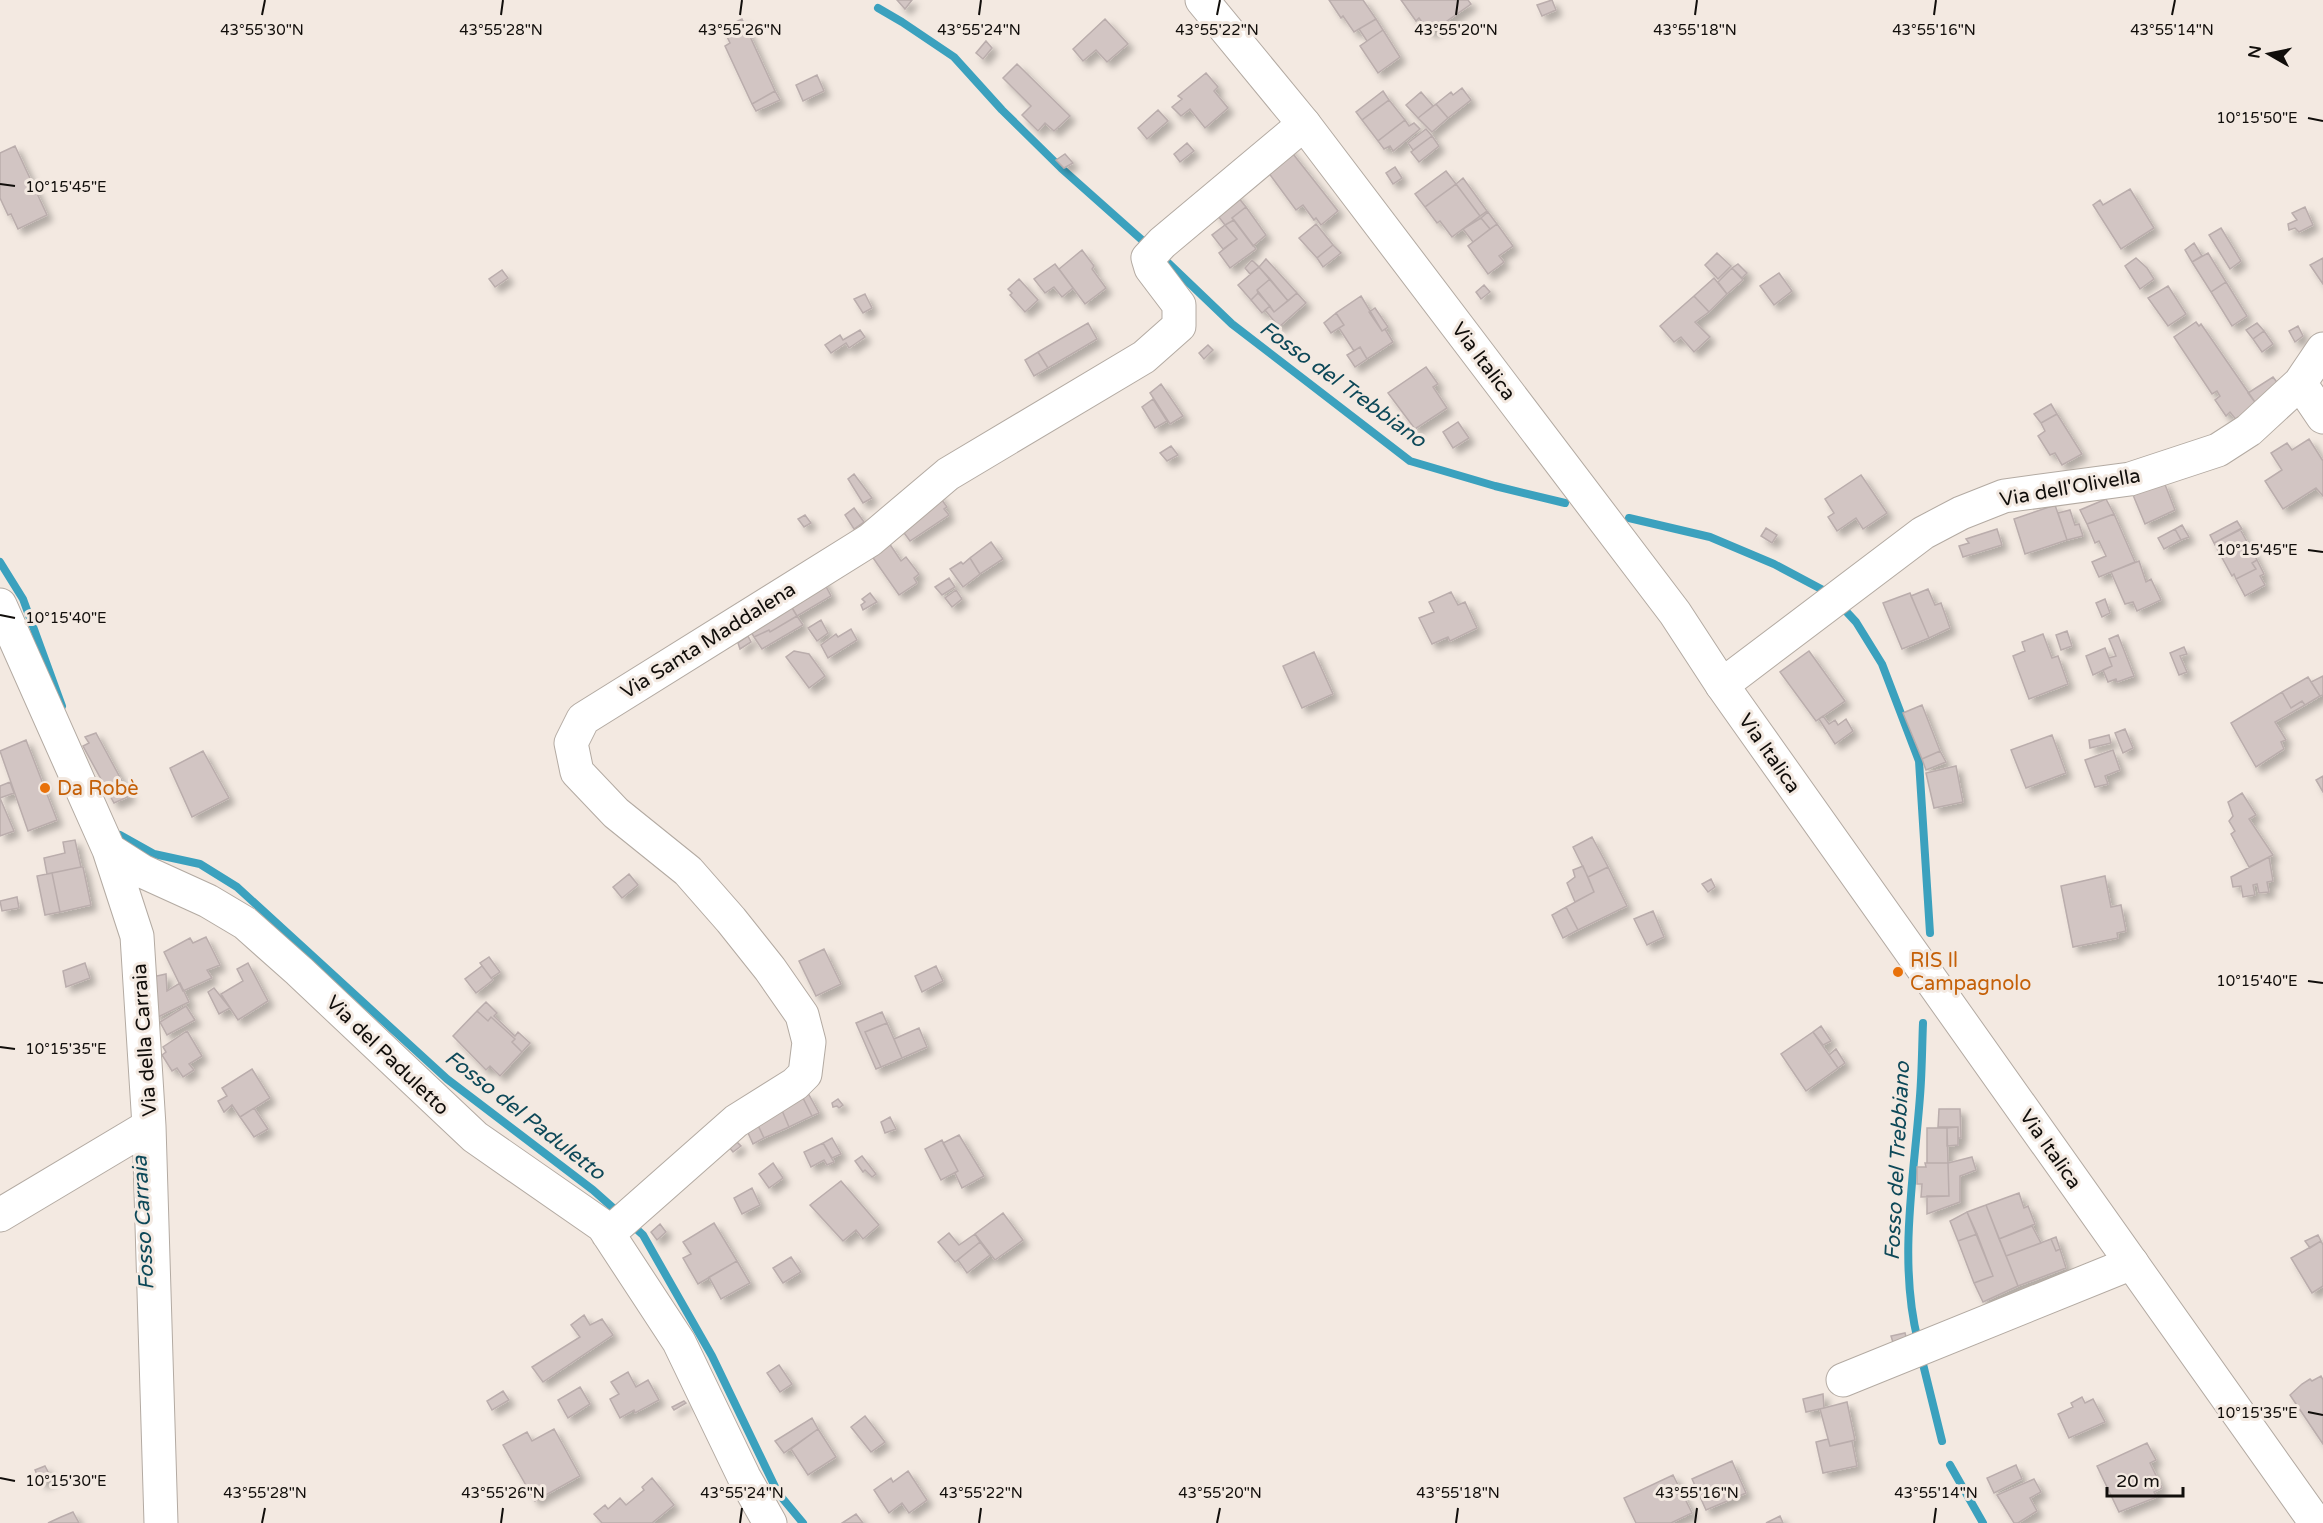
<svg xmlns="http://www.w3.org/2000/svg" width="2323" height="1523" font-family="'Varela Round',sans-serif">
  <defs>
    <filter id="shadow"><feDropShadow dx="5.5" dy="5.5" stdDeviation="3" flood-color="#0004"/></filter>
  </defs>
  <rect width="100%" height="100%" fill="#f3e9e1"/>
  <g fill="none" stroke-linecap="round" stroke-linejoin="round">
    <path stroke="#3ba1be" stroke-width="8" d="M878,8L902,22L954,57L1002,110L1061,168L1142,240
      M1161,256L1232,324L1410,461L1495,486L1565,503
      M1629,518L1710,537L1774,564L1823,590
      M0,562L23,599L62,706
      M1843,608L1856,622L1882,664L1919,761L1930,933
      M120,835L154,854L200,864L237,887L447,1079L593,1190L620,1214
      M632,1225L643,1235L712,1356L778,1493L803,1523
      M1918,1341C1898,1261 1914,1177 1920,1096C1922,1072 1922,1047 1923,1023
      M1921,1356L1942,1441
      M1950,1465L1983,1523"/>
  </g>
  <path fill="#d2c5c3" stroke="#baadac" stroke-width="1.5" filter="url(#shadow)" d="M897,0H912L905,9Z
    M1329,0H1363L1376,19L1354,32L1343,16L1341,18Z
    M1401,0H1468L1471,4L1430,33L1419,18L1416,21Z
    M1552,0L1556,10L1542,16L1537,5Z
    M742,19L775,91L752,104L725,46L730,43L723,28Z
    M1105,19L1128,44L1107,62L1096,50L1083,61L1073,49Z
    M1376,19L1383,30L1367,41L1359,29Z
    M1383,30L1400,57L1378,73L1360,46Z
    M986,41L992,48L983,59L976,53Z
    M1017,64L1070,116L1054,131L1045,123L1038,131L1022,115L1031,106L1003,78Z
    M1206,73L1218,87L1214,91L1228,108L1205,128L1190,109L1181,116L1172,107L1182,99L1178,96Z
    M817,75L824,91L803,101L796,85Z
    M1462,88L1471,100L1448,118L1436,104L1451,92L1453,95Z
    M775,91L780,100L756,111L752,104Z
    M1383,91L1389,100L1362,120L1356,112Z
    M1421,92L1433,106L1418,118L1406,105Z
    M1389,100L1405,120L1378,141L1362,120Z
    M1436,104L1448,118L1432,132L1418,118Z
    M1158,110L1168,121L1147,139L1138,128Z
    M1405,120L1409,126L1414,123L1420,129L1393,151L1390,146L1384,149L1378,141Z
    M1426,129L1432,136L1413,150L1408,143Z
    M1432,136L1439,146L1419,162L1411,152Z
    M1187,143L1194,151L1180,162L1174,154Z
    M1286,145L1338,211L1321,225L1316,218L1314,220L1303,205L1296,210L1268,172Z
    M15,146L47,215L18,229L11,214L8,215L0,198V153Z
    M1065,154L1073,163L1064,168L1056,160Z
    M1395,167L1402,178L1393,184L1386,173Z
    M1446,171L1456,184L1425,207L1415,194Z
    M1463,178L1487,211L1480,216L1456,184Z
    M1456,184L1480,216L1452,237L1440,221L1437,223L1425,207Z
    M2130,189L2154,228L2121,249L2093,205L2100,200L2103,205Z
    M1233,191L1246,207L1232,218L1234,220L1225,225L1211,207Z
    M1246,207L1266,235L1253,246L1232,218Z
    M2305,207L2313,225L2299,232L2295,228L2289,230L2288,224L2297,220L2292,213Z
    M1488,212L1497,224L1490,229L1481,218Z
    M1481,218L1490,229L1473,242L1463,229Z
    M1234,220L1256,249L1230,268L1219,253L1237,239L1225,225Z
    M1316,224L1333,245L1317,258L1299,238Z
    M1497,224L1513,246L1499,256L1504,262L1488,274L1468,246Z
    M1225,225L1237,239L1223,249L1212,235Z
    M2221,228L2241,261L2230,269L2209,235Z
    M2194,243L2202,256L2192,262L2185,250Z
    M1333,245L1341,253L1323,267L1317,258Z
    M1082,250L1094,266L1092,269L1106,288L1085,304L1059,269Z
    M1717,253L1731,266L1718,279L1705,265Z
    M2208,253L2226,282L2211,292L2192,262Z
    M2136,258L2147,268L2154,279L2140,289L2125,266Z
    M2323,258V284L2310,265Z
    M1266,259L1297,293L1288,301L1259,267Z
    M1252,260L1259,267L1250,274L1245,268Z
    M1055,264L1073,288L1062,297L1054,287L1045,293L1034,279Z
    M1738,264L1747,273L1742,278L1732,268Z
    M1259,267L1270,279L1257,290L1258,293L1251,300L1238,285Z
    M1732,268L1743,280L1727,294L1718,282Z
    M502,270L508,278L495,287L489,279Z
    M1779,273L1792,291L1774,305L1760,286Z
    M1714,278L1727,294L1709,312L1694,296Z
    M1019,279L1038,300L1025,312L1010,295L1012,293L1008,289Z
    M1270,279L1288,301L1274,312L1257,290Z
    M2226,282L2247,316L2232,326L2211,292Z
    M1484,285L1490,292L1481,299L1476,292Z
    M2168,286L2186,314L2168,326L2148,298Z
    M1258,293L1270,306L1262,313L1251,300Z
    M1297,293L1306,303L1279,327L1265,310L1270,306L1274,312Z
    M865,294L872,308L863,313L854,299Z
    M1361,296L1382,331L1385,329L1393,342L1367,359L1360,347L1354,351L1339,328L1344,325L1336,313Z
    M1694,296L1709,312L1695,322L1710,337L1694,352L1681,337L1674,342L1660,326Z
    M1375,308L1388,327L1382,331L1369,312Z
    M1336,313L1344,325L1331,333L1324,323Z
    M2196,322L2199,326L2201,324L2257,405L2238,422L2230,412L2226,416L2215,400L2220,396L2217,391L2212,394L2174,337Z
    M1088,323L1097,339L1048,368L1038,352Z
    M2257,323L2264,331L2253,339L2246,330Z
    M2298,326L2303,336L2295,342L2289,331Z
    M860,330L865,337L849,348L846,343L831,353L825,345L840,335L843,340Z
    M2264,331L2273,344L2262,352L2253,339Z
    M1208,345L1213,350L1204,359L1199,353Z
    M1360,347L1367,359L1355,367L1347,355Z
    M1038,352L1048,368L1034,376L1025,360Z
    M1426,367L1438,384L1433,387L1447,408L1415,429L1388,393Z
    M2273,377L2279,385L2257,405L2248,393Z
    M1161,384L1183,416L1170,424L1150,393Z
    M1153,399L1167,421L1155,428L1142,407Z
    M2051,404L2057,414L2041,423L2034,414Z
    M2057,414L2082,454L2062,465L2055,453L2050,455L2038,436L2045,431L2041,423Z
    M1458,422L1469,438L1453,448L1443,432Z
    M2309,439L2323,461V496L2316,488L2283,509L2265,481L2282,470L2271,453L2287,443L2292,450Z
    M1171,446L1178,455L1167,461L1160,453Z
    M854,474L872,498L863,503L848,479Z
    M1861,475L1887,513L1863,529L1856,518L1837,531L1828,517L1834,513L1825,499Z
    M2164,482L2175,510L2145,524L2133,495Z
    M937,493L947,507L944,509L949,515L910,541L896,522Z
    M2106,499L2114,514L2087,524L2080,510Z
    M2055,505L2067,540L2025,554L2014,519Z
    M854,508L864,522L854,529L845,515Z
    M2070,510L2075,525L2079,524L2083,536L2067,540L2058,513Z
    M2114,514L2135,562L2099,577L2092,562L2106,556L2099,541L2095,543L2087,524Z
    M805,515L811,523L804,527L798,519Z
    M2237,521L2242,529L2214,543L2210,535Z
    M2182,525L2189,537L2181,540L2175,529Z
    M1766,528L1777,535L1772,543L1761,536Z
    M1997,529L2002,545L1963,557L1959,546L1969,543L1966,539Z
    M2175,529L2181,540L2164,549L2158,538Z
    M2240,529L2257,560L2252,563L2256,569L2236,579L2234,574L2232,576L2214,543Z
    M991,542L1003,559L980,574L970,558Z
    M889,543L901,561L906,557L919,574L914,578L917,583L899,595L871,555Z
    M970,558L980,574L963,587L950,569L961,562L963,564Z
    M2257,560L2264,574L2260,576L2265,585L2245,596L2236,579L2256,569L2252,563Z
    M2139,561L2146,582L2151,579L2161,600L2137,611L2133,602L2125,604L2111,572Z
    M821,577L831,596L797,616L786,598Z
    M949,578L955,587L942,595L935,587Z
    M1928,589L1935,605L1941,603L1950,628L1929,638L1911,596Z
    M956,590L962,599L952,607L945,598Z
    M1451,592L1458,605L1465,602L1477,628L1450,641L1448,637L1432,644L1419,618L1434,612L1429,602Z
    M870,593L877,602L863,610L861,605L865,602L862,599Z
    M1910,593L1929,638L1902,649L1883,603Z
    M786,598L797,616L770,632L769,630L754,637L745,622Z
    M2105,599L2110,613L2102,617L2096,603Z
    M797,616L803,625L762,649L754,637L769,630L770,632Z
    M821,620L828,633L817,641L808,628Z
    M851,629L857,640L828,658L821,645L836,634L838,637Z
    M2067,631L2072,646L2061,650L2056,635Z
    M2043,634L2052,658L2058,656L2068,684L2029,699L2013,656L2025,651L2022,642Z
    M2118,635L2134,676L2117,682L2116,679L2108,682L2103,670L2112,666L2109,658L2116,656L2109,639Z
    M748,636L751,642L740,649L738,643Z
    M2184,647L2187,654L2180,656L2187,672L2179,675L2170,653Z
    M2105,648L2112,666L2093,675L2086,656Z
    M794,651L809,654L825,676L809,688L786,657Z
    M1809,651L1845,701L1816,721L1780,672Z
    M1314,652L1333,694L1302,708L1283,666Z
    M2323,676V695L2320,696L2311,682Z
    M2308,677L2320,696L2305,705L2302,701L2291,708L2282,692Z
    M2282,692L2291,708L2302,701L2305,705L2275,722L2286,740L2281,742L2284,749L2256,767L2231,723Z
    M1922,705L1940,751L1922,759L1903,713Z
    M1823,716L1829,724L1835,720L1838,725L1846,719L1853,731L1835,744L1819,719Z
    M2125,729L2133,748L2123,753L2115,733Z
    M96,733L130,796L114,803L83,746L89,743L85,737Z
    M2052,735L2066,773L2026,788L2011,750Z
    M2109,735L2111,743L2090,748L2089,740Z
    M26,740L57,820L28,831L0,751Z
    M2113,750L2120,770L2105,776L2108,784L2095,787L2085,760Z
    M203,751L229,798L192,817L170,768Z
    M1940,751L1946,762L1926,770L1922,759Z
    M1956,766L1963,802L1934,808L1926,773Z
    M2323,776V792L2316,780Z
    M10,782L14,793L0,798V786Z
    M2242,793L2256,815L2249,819L2273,855L2249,867L2231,834L2235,831L2229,821L2233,816L2228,802Z
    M0,798L14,831L0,836Z
    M1592,837L1608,867L1588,877L1573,847Z
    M75,840L81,867L47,874L44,858L65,853L63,842Z
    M2269,857L2273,881L2267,882L2269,892L2259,893L2257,884L2253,885L2255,895L2243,897L2241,886L2233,887L2231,877Z
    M1583,866L1594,892L1575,902L1567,883L1575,877L1573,870Z
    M81,867H83L91,905L60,912L52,873Z
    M1608,867L1627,906L1578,930L1566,907L1594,892L1588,877Z
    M52,873L60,912L45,915L37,876Z
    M629,874L638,885L622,898L613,887Z
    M2105,876L2111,907L2121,905L2126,931L2117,933L2118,938L2073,947L2061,886Z
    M1711,879L1715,887L1708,892L1702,884Z
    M17,897L19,908L2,911L0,901Z
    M1566,907L1578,930L1563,938L1552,915Z
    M1653,911L1664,937L1647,945L1634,919Z
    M206,937L220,965L207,970L212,978L183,991L164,952L190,938L193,943Z
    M824,949L841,984L816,996L799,961Z
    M489,957L500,972L491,978L480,963Z
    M85,963L90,978L66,987L63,971Z
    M248,963L268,1001L238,1020L221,994L243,981L237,969Z
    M482,966L493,980L476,993L465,979Z
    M936,966L943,981L922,992L915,976Z
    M166,974L167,991L180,983L189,1002L154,1019L152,977Z
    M214,988L230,1008L219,1014L208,992Z
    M486,1002L497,1013L494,1016L515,1036L518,1032L530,1043L522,1052L512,1042L515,1039L491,1017L488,1021L477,1011Z
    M186,1006L195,1020L167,1035L160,1022Z
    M477,1011L488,1021L491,1017L515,1039L512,1042L522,1052L500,1076L490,1066L486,1070L453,1036Z
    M882,1012L887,1023L865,1032L881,1067L876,1069L856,1023Z
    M887,1023L902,1058L881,1067L865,1032Z
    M1821,1026L1831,1041L1823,1045L1813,1032Z
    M919,1028L927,1047L902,1058L894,1039Z
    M187,1031L202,1056L189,1064L194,1070L183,1077L177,1068L172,1071L162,1055L166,1052L163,1047Z
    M1813,1032L1838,1068L1806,1091L1781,1054Z
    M1836,1049L1845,1063L1838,1068L1829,1055Z
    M252,1069L270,1098L240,1117L232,1105L224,1112L218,1101L227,1096L222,1088Z
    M808,1093L819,1113L812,1116L802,1096Z
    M802,1096L812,1116L789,1127L781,1108Z
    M838,1099L843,1105L839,1108L837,1106L833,1107L832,1103Z
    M254,1108L268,1129L254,1137L240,1117Z
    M781,1108L789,1127L764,1138L756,1121Z
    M1939,1109H1960L1961,1138H1958V1127H1938Z
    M890,1117L896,1129L885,1133L881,1122Z
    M756,1121L764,1138L753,1144L745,1126Z
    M1958,1127V1145L1947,1146V1128Z
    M1927,1128H1947L1948,1163H1927Z
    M959,1135L984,1176L962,1188L955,1173L958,1171L943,1143Z
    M832,1138L841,1154L832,1158L823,1143Z
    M942,1140L958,1171L941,1180L925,1149Z
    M736,1141L741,1146L733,1152L729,1147Z
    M823,1143L834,1162L827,1165L824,1160L811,1167L804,1152Z
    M862,1156L876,1174L872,1177L865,1170L863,1172L855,1161Z
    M1972,1157L1976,1170L1960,1176V1202L1927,1214V1196H1949L1948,1163Z
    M773,1163L783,1178L769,1188L759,1174Z
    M1925,1163H1948L1949,1196L1921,1197L1922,1184H1917V1167H1926Z
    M841,1181L879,1225L863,1239L856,1230L843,1241L810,1205Z
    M752,1188L760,1205L742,1214L734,1198Z
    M2019,1193L2024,1208L2028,1206L2035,1224L1999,1239L1986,1205Z
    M1986,1205L2018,1286L1983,1302L1974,1283L1993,1276L1967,1212Z
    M1967,1212L1977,1234L1958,1241L1950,1221Z
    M1003,1213L1023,1240L995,1260L975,1234Z
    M714,1223L737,1261L698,1284L683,1258L691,1254L683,1242Z
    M660,1224L666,1232L657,1240L651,1232Z
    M2032,1226L2041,1243L2006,1256L1999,1239Z
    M949,1233L959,1245L975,1234L980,1242L955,1262L938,1242Z
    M1977,1234L1993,1276L1974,1283L1958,1241Z
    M2318,1235L2321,1241L2310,1248L2305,1241Z
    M2056,1237L2060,1249L2056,1251L2051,1239Z
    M2051,1239L2056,1251L2060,1249L2066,1268L2018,1286L2006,1256Z
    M2321,1241L2323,1245V1286L2312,1293L2291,1258Z
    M980,1242L990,1255L967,1273L958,1260Z
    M791,1257L801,1272L783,1283L773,1268Z
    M737,1261L750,1283L721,1299L709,1277Z
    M584,1315L590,1325L602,1319L613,1335L543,1382L532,1367L580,1337L571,1325Z
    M1905,1333L1909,1348L1896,1352L1891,1336Z
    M779,1365L792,1384L780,1392L767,1373Z
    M628,1372L636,1387L648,1380L659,1400L635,1413L634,1410L620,1418L610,1399L619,1394L611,1382Z
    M2321,1376L2323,1380V1444L2290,1395L2302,1384L2310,1379L2312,1381Z
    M580,1387L590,1404L568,1418L558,1400Z
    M503,1391L509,1400L492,1410L487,1401Z
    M1823,1394L1824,1408L1806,1412L1803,1399Z
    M2082,1397L2085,1403L2093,1399L2105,1422L2069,1438L2058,1414L2073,1407L2071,1403Z
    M684,1401L686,1403L674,1410L672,1407Z
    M1847,1402L1855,1440L1830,1446L1820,1409Z
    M865,1416L885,1442L871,1452L851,1427Z
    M812,1418L818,1429L784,1453L775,1441Z
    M554,1429L580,1476L535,1501L503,1445L527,1432L532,1441Z
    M818,1429L836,1457L808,1475L791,1449Z
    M1828,1439L1830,1446L1852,1441L1857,1466L1823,1473L1816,1442Z
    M2147,1443L2156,1460L2150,1463L2162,1488L2154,1492L2157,1497L2119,1512L2097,1466Z
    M1732,1461L1746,1493L1706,1510L1692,1479Z
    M2016,1465L2022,1479L1994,1493L1987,1478Z
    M45,1466L52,1479L41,1483L35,1470Z
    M908,1471L927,1500L909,1513L902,1503L889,1513L874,1490L891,1478L893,1482Z
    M1673,1475L1692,1513L1671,1523H1636L1624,1498Z
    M652,1478L674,1505L652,1523H602L594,1514L605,1505L608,1509L620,1498L626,1505L644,1490L642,1487Z
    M2034,1479L2041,1492L2030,1498L2037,1511L2018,1523H2014L1997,1495Z
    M73,1512L79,1523H48L61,1517Z
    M856,1514L863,1523H842Z
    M1780,1516L1783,1523H1766Z"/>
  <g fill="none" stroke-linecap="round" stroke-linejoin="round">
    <defs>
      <path id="minor" d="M2300,383L2323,417
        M0,605L109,850L137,936L149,1126L161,1523
        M1722,685L1923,533L1961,513L2004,496L2130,479L2218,450L2249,430L2300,383L2323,349
        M109,850L142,871L208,901L245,923L299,971L475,1137L603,1226L679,1342L744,1477L770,1523
        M0,1215L149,1126
        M608,1234L736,1121L795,1084L805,1074L809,1042L802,1015L770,969L731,920L688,871L616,813L577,772L571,743L583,719L870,540L948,474L1144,357L1179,326V305L1151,268L1148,258L1162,243L1304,124
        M1843,1380L2132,1263"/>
      <path id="major" d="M1202,0L1304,124L1675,613L1722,685L2316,1523"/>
    </defs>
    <use href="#minor" stroke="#b3aaa2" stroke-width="35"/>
    <use href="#major" stroke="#b3aaa2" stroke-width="35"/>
    <use href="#minor" stroke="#fff" stroke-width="33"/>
    <use href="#major" stroke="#fff" stroke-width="33"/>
  </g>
  <path fill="none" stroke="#110e0b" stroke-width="2" d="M262,15L265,0M501,15L503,0M740,15L742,0M979,15L981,0M1217,15L1220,0M1456,15L1458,0M1695,15L1697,0M1934,15L1936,0M2172,15L2175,0M2308,118L2323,121M0,184L15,186M2308,550L2323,552M0,615L15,618M2308,981L2323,983M0,1047L15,1049M2308,1412L2323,1415M0,1478L15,1481M262,1523L265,1508M501,1523L503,1508M740,1523L742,1508M979,1523L981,1508M1217,1523L1220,1508M1456,1523L1458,1508M1695,1523L1697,1508M1934,1523L1936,1508"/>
  <g fill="#e8710a" stroke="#f3e9e1" stroke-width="2">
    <circle cx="45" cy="788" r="6"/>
    <circle cx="1898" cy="972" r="6"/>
  </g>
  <g text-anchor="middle" stroke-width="6" stroke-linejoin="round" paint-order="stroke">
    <g font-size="20" fill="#110e0b" stroke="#f3e9e1">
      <text transform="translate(1484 361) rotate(53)" y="7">Via Italica</text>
      <text transform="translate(2070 487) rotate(-10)" y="7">Via dell'Olivella</text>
      <text transform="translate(708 640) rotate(-32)" y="7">Via Santa Maddalena</text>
      <text transform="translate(1770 753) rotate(55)" y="7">Via Italica</text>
      <text transform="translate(144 1040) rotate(-94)" y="7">Via della Carraia</text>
      <text transform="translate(388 1055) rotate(44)" y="7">Via del Paduletto</text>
      <text transform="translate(2051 1149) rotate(55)" y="7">Via Italica</text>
    </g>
    <g font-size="20" fill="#c56008" stroke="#f3e9e1" text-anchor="start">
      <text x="57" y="795">Da Robè</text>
      <text x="1910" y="967">RIS Il<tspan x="1910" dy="23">Campagnolo</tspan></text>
    </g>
    <g font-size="21" font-style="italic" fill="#0d4858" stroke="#f3e9e1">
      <text transform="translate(1343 384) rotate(36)" y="7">Fosso del Trebbiano</text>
      <text transform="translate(525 1115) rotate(38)" y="7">Fosso del Paduletto</text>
      <text transform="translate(1897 1161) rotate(-87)" y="7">Fosso del Trebbiano</text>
      <text transform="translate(143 1223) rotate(-93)" y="7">Fosso Carraia</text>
    </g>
  </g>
  <g font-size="15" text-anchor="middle" fill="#110e0b" stroke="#f3e9e1" stroke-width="6" stroke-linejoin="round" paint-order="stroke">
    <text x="262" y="35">43°55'30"N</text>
    <text x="501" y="35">43°55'28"N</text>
    <text x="740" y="35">43°55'26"N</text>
    <text x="979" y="35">43°55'24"N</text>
    <text x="1217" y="35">43°55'22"N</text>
    <text x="1456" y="35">43°55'20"N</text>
    <text x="1695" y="35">43°55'18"N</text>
    <text x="1934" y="35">43°55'16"N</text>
    <text x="2172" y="35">43°55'14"N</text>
    <text x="2257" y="123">10°15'50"E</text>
    <text x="66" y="192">10°15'45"E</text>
    <text x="2257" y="555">10°15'45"E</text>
    <text x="66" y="623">10°15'40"E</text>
    <text x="2257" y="986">10°15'40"E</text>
    <text x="66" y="1054">10°15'35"E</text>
    <text x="2257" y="1418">10°15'35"E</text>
    <text x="66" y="1486">10°15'30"E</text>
    <text x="265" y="1498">43°55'28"N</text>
    <text x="503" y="1498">43°55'26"N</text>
    <text x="742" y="1498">43°55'24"N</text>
    <text x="981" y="1498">43°55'22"N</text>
    <text x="1220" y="1498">43°55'20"N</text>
    <text x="1458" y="1498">43°55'18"N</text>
    <text x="1697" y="1498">43°55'16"N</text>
    <text x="1936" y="1498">43°55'14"N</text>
  </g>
  <g transform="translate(2269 54) rotate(279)" stroke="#f3e9e1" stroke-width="4.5" paint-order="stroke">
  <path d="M0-4.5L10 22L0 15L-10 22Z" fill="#110e0b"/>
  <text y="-9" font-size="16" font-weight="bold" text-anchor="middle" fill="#110e0b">N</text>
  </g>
  <path d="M2107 1487v9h76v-9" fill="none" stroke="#110e0b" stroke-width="3"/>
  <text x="2116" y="1487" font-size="18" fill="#110e0b" stroke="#f3e9e1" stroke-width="4.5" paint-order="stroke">20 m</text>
</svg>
